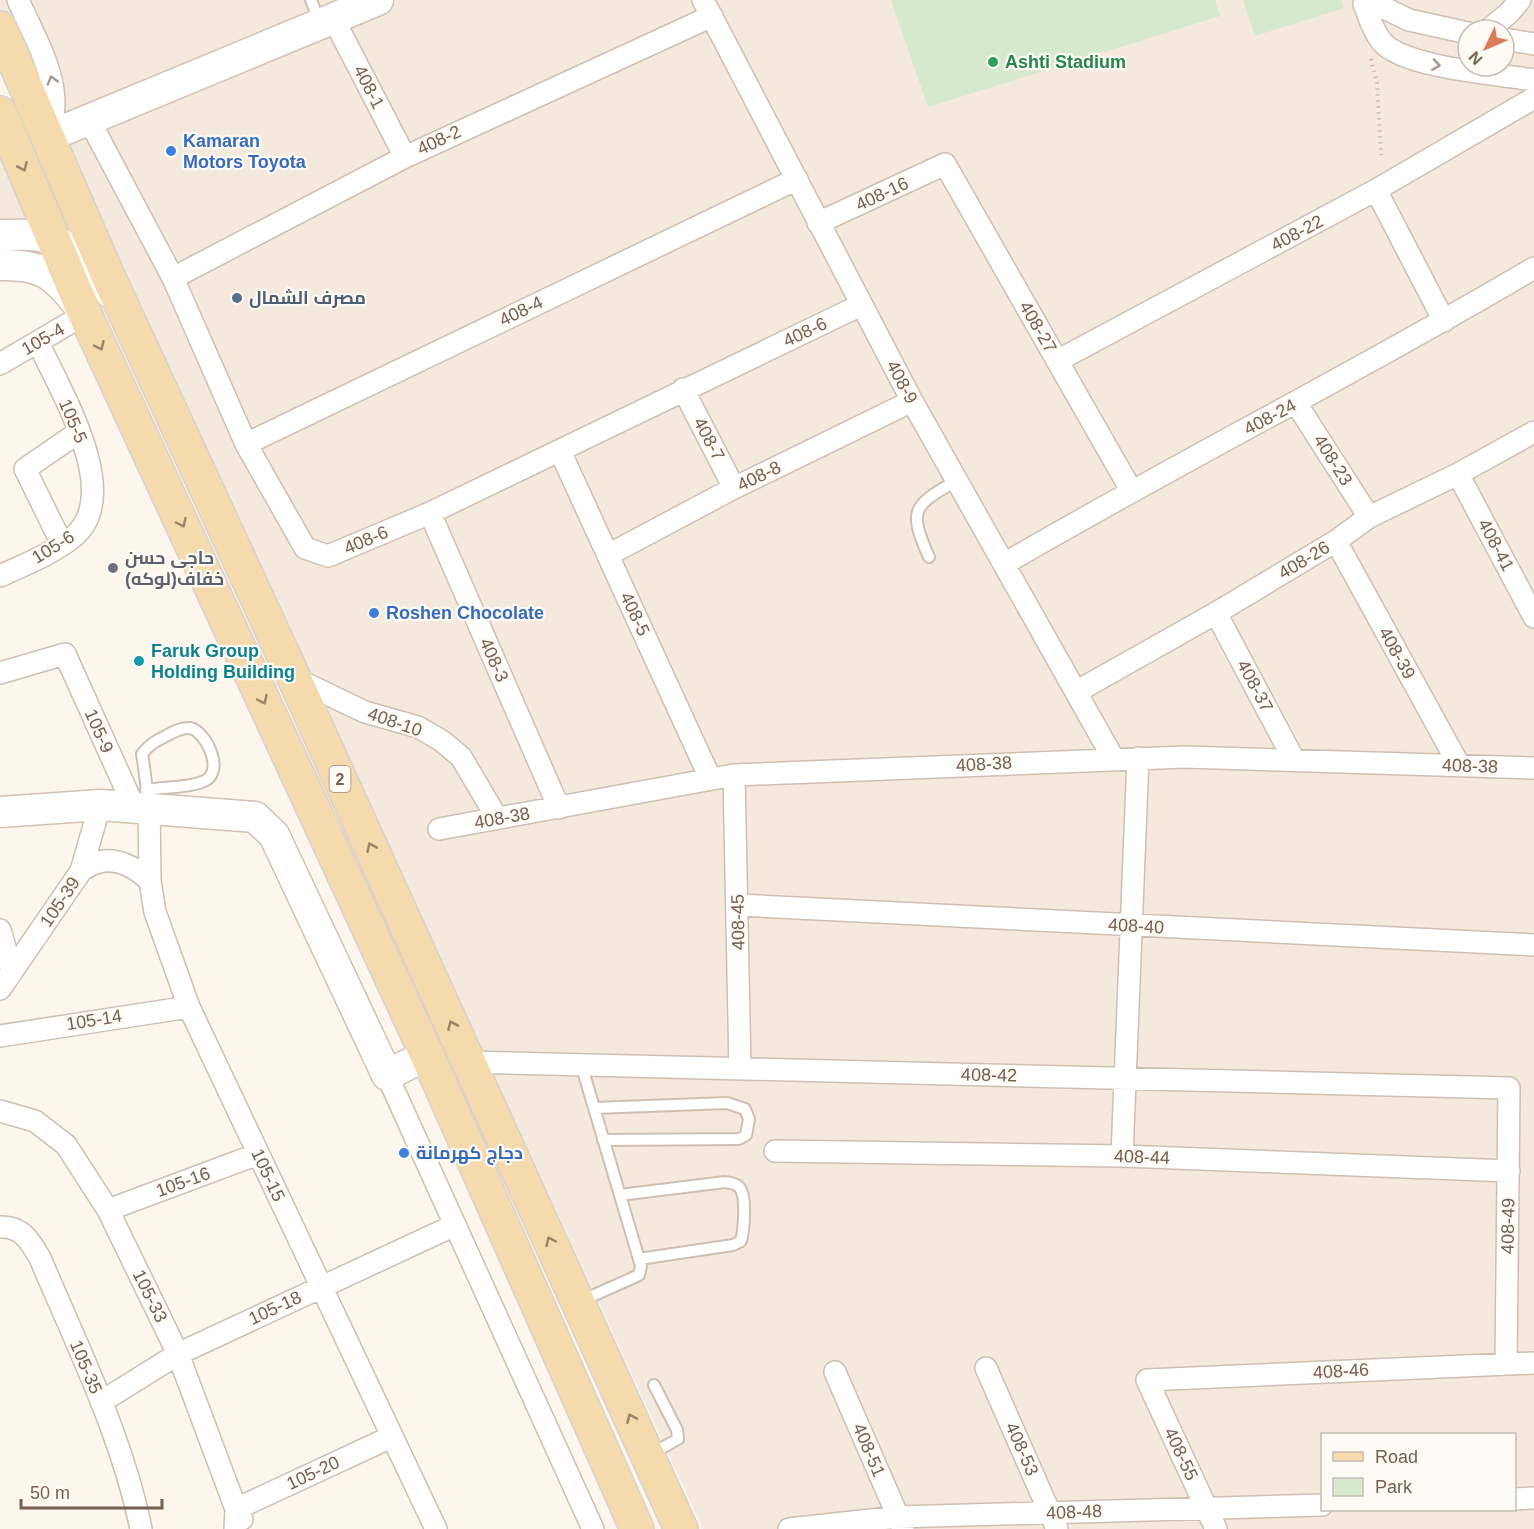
<svg xmlns="http://www.w3.org/2000/svg" width="1534" height="1529" font-family="Helvetica,Cairo,sans-serif">
  <rect width="100%" height="100%" fill="#fcf6ed"/>
  <path fill="#f3e9dc" fill-rule="evenodd" d="M0,0H1534V1529H703L477,1038L125,313L0,35ZM1468,30H1504V66H1468ZM1322,1434H1514V1510H1322Z
    M0,113L55,240L0,242Z"/>
  <path fill="#d7e9cc" d="M891,0H1215L1220,16L928,107Z
    M1243,0H1341L1344,8L1255,36Z"/>
  <g fill="none" stroke-linecap="round" stroke-linejoin="round">
    <defs>
      <path id="lane" d="M311,0L320,23
        M929,557C907,508 914,506 957,480
        M146,790C164,787 186,788 202,782C227,774 206,731 190,728C181,727 171,733 164,737C154,742 149,745 142,754C145,772 147,790 149,808
        M581,1064L641,1266L639,1275L581,1301
        M594,1108L727,1103L745,1109L749,1119L746,1135L739,1139L603,1140
        M620,1195L725,1182C730,1183 735,1183 739,1187C747,1194 744,1230 741,1241L733,1245L639,1259
        M651,1454L678,1439L677,1430L654,1385"/>
      <path id="street" d="M18,0C37,43 68,90 47,137
        M703,0L912,401L1113,758
        M1367,0L1364,4C1369,17 1373,31 1382,42C1405,68 1498,74 1534,80
        M1368,0L1409,20L1468,33
        M333,18L405,157
        M1488,30L1509,13L1520,0
        M1504,39L1534,44
        M88,118L173,278L246,444L305,548L328,556L430,513L861,305
        M1376,190L1444,321
        M818,223L945,164L1131,490
        M173,278L405,157L712,16
        M1057,361L1376,190L1534,98
        M0,364L85,314
        M683,389L734,488
        M1296,403L1369,517
        M246,444L797,179
        M560,451L710,778
        M1458,474L1534,617
        M430,513L559,808
        M1336,541L1459,765
        M62,544L25,469L79,432
        M608,555L734,488L912,401
        M1004,564C1179,462 1360,371 1534,268
        M0,576C24,565 52,554 73,537C125,495 59,389 38,342
        M1216,613L1294,760
        M0,673L65,654L134,807
        M294,678L365,712L418,727L442,741L461,757L497,818
        M1076,692L1216,613L1336,541L1369,517L1458,474L1534,432
        M734,775L740,1068
        M149,808L150,881L155,912L189,1007L436,1529
        M439,829L734,775L1185,757L1534,768
        M81,871C105,852 130,862 150,881
        M738,905L1534,945
        M0,930L12,971
        M0,989L81,871L100,805
        M0,1036L189,1007
        M469,1062L1509,1088L1506,1364
        M387,1075L593,1529
        M0,1111L35,1121L66,1145L108,1210L178,1354L236,1509L235,1529
        M775,1151L1122,1156L1509,1171
        M1122,1156L1138,758
        M108,1210L258,1154
        M0,1227C22,1226 30,1241 40,1258C77,1346 122,1435 141,1529
        M986,1368L1057,1529
        M835,1372L903,1528
        M101,1402L178,1354L455,1225
        M1514,1499L1534,1498
        M242,1519L236,1509L391,1437
        M789,1529L898,1517L1322,1505
        M1216,1529L1147,1380L1534,1363"/>
      <path id="secondary" d="M47,137L378,0
        M0,235C17,235 41,233 56,241C78,253 98,273 111,293
        M0,265C42,264 54,274 80,307
        M0,812L100,805L255,817L274,835L387,1075L427,1055"/>
      <path id="primary" d="M0,28L108,276L294,678L681,1529
        M0,113L85,314L427,1055L637,1529"/>
    </defs>
    <use href="#lane" stroke="#cebfb3" stroke-width="14"/>
    <use href="#street" stroke="#cebfb3" stroke-width="24"/>
    <use href="#secondary" stroke="#d3c1b3" stroke-width="33"/>
    <use href="#primary" stroke="#d9d2ce" stroke-width="36"/>
    <path stroke="#d5baa9" stroke-width="4" stroke-dasharray="1.5 4.5" stroke-linecap="butt" d="M1371,59L1377,83L1381,155"/>
    <use href="#lane" stroke="#fff" stroke-width="10"/>
    <use href="#street" stroke="#fff" stroke-width="21"/>
    <use href="#secondary" stroke="#fff" stroke-width="30"/>
    <use href="#primary" stroke="#f4daac" stroke-width="33"/>
  </g>
  <defs><path id="oneway-chevron" d="M-2-3.5L2.5 0L-2 3.5" fill="none" stroke-width="1.6" stroke-linecap="round" stroke-linejoin="round" transform="scale(1.5)"/></defs>
  <g stroke="#a6968e">
    <use href="#oneway-chevron" transform="translate(1436 65) rotate(9)"/>
    <use href="#oneway-chevron" transform="translate(52 80) rotate(-106)"/>
  </g>
  <g stroke="#9c836c">
    <use href="#oneway-chevron" transform="translate(23 167) rotate(66)"/>
    <use href="#oneway-chevron" transform="translate(100 346) rotate(65)"/>
    <use href="#oneway-chevron" transform="translate(182 523) rotate(65)"/>
    <use href="#oneway-chevron" transform="translate(263 700) rotate(65)"/>
    <use href="#oneway-chevron" transform="translate(371 847) rotate(-114)"/>
    <use href="#oneway-chevron" transform="translate(452 1025) rotate(-114)"/>
    <use href="#oneway-chevron" transform="translate(550 1241) rotate(-115)"/>
    <use href="#oneway-chevron" transform="translate(631 1418) rotate(-114)"/>
  </g>
  <circle fill="#2e9e5b" stroke="#fefaf4" stroke-width="2" cx="993" cy="62" r="6"/>
  <g fill="#3f7fe0" stroke="#fefaf4" stroke-width="2">
    <circle cx="171" cy="151" r="6"/>
    <circle cx="374" cy="613" r="6"/>
    <circle cx="404" cy="1153" r="6"/>
  </g>
  <circle fill="#5c6f8a" stroke="#fefaf4" stroke-width="2" cx="237" cy="298" r="6"/>
  <circle fill="#6b7280" stroke="#fefaf4" stroke-width="2" cx="113" cy="568" r="6"/>
  <circle fill="#0f9aa8" stroke="#fefaf4" stroke-width="2" cx="139" cy="661" r="6"/>
  <g text-anchor="middle" stroke-width="4.5" stroke-linejoin="round" paint-order="stroke">
    <rect fill="#fefaf4" stroke="#9f8d82" stroke-width="1.5" x="329.5" y="766" width="21" height="26" rx="4.5"/>
    <g font-size="16" font-weight="bold" fill="#765e51">
      <text x="340" y="785">2</text>
    </g>
    <g font-size="18" font-weight="bold" fill="#27864d" stroke="#fefaf4" text-anchor="start">
      <text x="1005" y="68">Ashti Stadium</text>
    </g>
    <g font-size="18" fill="#765e51" stroke="#fefaf4">
      <text transform="translate(369 87) rotate(63)" y="6">408-1</text>
      <text transform="translate(439 140) rotate(-25)" y="6">408-2</text>
      <text transform="translate(882 194) rotate(-25)" y="6">408-16</text>
      <text transform="translate(1297 233) rotate(-28)" y="6">408-22</text>
      <text transform="translate(521 311) rotate(-26)" y="6">408-4</text>
      <text transform="translate(1038 327) rotate(60)" y="6">408-27</text>
      <text transform="translate(805 332) rotate(-25)" y="6">408-6</text>
      <text transform="translate(43 339) rotate(-30)" y="6">105-4</text>
      <text transform="translate(902 382) rotate(62)" y="6">408-9</text>
      <text transform="translate(1270 417) rotate(-28)" y="6">408-24</text>
      <text transform="translate(73 421) rotate(67)" y="6">105-5</text>
      <text transform="translate(709 439) rotate(62)" y="6">408-7</text>
      <text transform="translate(1333 460) rotate(58)" y="6">408-23</text>
      <text transform="translate(759 476) rotate(-26)" y="6">408-8</text>
      <text transform="translate(366 540) rotate(-23)" y="6">408-6</text>
      <text transform="translate(1496 545) rotate(62)" y="6">408-41</text>
      <text transform="translate(53 547) rotate(-32)" y="6">105-6</text>
      <text transform="translate(1304 560) rotate(-31)" y="6">408-26</text>
      <text transform="translate(635 614) rotate(65)" y="6">408-5</text>
      <text transform="translate(1397 653) rotate(61)" y="6">408-39</text>
      <text transform="translate(494 660) rotate(66)" y="6">408-3</text>
      <text transform="translate(1255 686) rotate(62)" y="6">408-37</text>
      <text transform="translate(395 722) rotate(19)" y="6">408-10</text>
      <text transform="translate(99 731) rotate(66)" y="6">105-9</text>
      <text transform="translate(984 764) rotate(-3)" y="6">408-38</text>
      <text transform="translate(1470 766) rotate(2)" y="6">408-38</text>
      <text transform="translate(502 818) rotate(-10)" y="6">408-38</text>
      <text transform="translate(60 902) rotate(-56)" y="6">105-39</text>
      <text transform="translate(738 922) rotate(-91)" y="6">408-45</text>
      <text transform="translate(1136 926) rotate(3)" y="6">408-40</text>
      <text transform="translate(94 1020) rotate(-9)" y="6">105-14</text>
      <text transform="translate(989 1075) rotate(1)" y="6">408-42</text>
      <text transform="translate(1142 1157) rotate(2)" y="6">408-44</text>
      <text transform="translate(268 1175) rotate(65)" y="6">105-15</text>
      <text transform="translate(183 1182) rotate(-20)" y="6">105-16</text>
      <text transform="translate(1508 1226) rotate(-89)" y="6">408-49</text>
      <text transform="translate(150 1296) rotate(64)" y="6">105-33</text>
      <text transform="translate(275 1308) rotate(-25)" y="6">105-18</text>
      <text transform="translate(86 1367) rotate(67)" y="6">105-35</text>
      <text transform="translate(1341 1371) rotate(-3)" y="6">408-46</text>
      <text transform="translate(1022 1449) rotate(66)" y="6">408-53</text>
      <text transform="translate(869 1450) rotate(67)" y="6">408-51</text>
      <text transform="translate(1181 1454) rotate(65)" y="6">408-55</text>
      <text transform="translate(313 1473) rotate(-25)" y="6">105-20</text>
      <text transform="translate(1074 1512) rotate(-2)" y="6">408-48</text>
    </g>
    <g font-size="18" font-weight="bold" fill="#366cbe" stroke="#fefaf4" text-anchor="start">
      <text x="183" y="147">Kamaran<tspan x="183" dy="21">Motors Toyota</tspan></text>
      <text x="386" y="619">Roshen Chocolate</text>
      <text x="416" y="1159">دجاج كهرمانة</text>
    </g>
    <g font-size="18" font-weight="bold" fill="#4e5e75" stroke="#fefaf4" text-anchor="start">
      <text x="249" y="304">مصرف الشمال</text>
    </g>
    <g font-size="18" font-weight="bold" fill="#5b616d" stroke="#fefaf4" text-anchor="start">
      <text x="125" y="564">حاجی حسن<tspan x="125" dy="21">(لوکه)خفاف</tspan></text>
    </g>
    <g font-size="18" font-weight="bold" fill="#0d838f" stroke="#fefaf4" text-anchor="start">
      <text x="151" y="657">Faruk Group<tspan x="151" dy="21">Holding Building</tspan></text>
    </g>
  </g>
  <rect x="1321" y="1433" width="195" height="78" fill="#fefaf4" stroke="#c8bcb3" stroke-width="1.5"/>
  <rect x="1333" y="1452" width="30" height="9" fill="#f4daac" stroke="#c8bcb3" stroke-width="1.5"/>
  <text x="1375" y="1463" font-size="18" fill="#765e51">Road</text>
  <rect x="1333" y="1478" width="30" height="18" fill="#d7e9cc" stroke="#c8bcb3" stroke-width="1.5"/>
  <text x="1375" y="1493" font-size="18" fill="#765e51">Park</text>
  <g transform="translate(1486 48) rotate(226)"><circle r="28" fill="#fefaf4" stroke="#c8bcb3" stroke-width="1.5"/>
  <path d="M0-4.5L10 22L0 15L-10 22Z" fill="#db7a5d"/>
  <text y="-9" font-size="16" font-weight="bold" text-anchor="middle" fill="#765e51">N</text>
  </g>
  <path d="M21 1499v9h141v-9" fill="none" stroke="#765e51" stroke-width="3"/>
  <text x="30" y="1499" font-size="18" fill="#765e51" stroke="#fefaf4" stroke-width="4.5" paint-order="stroke">50 m</text>
</svg>
